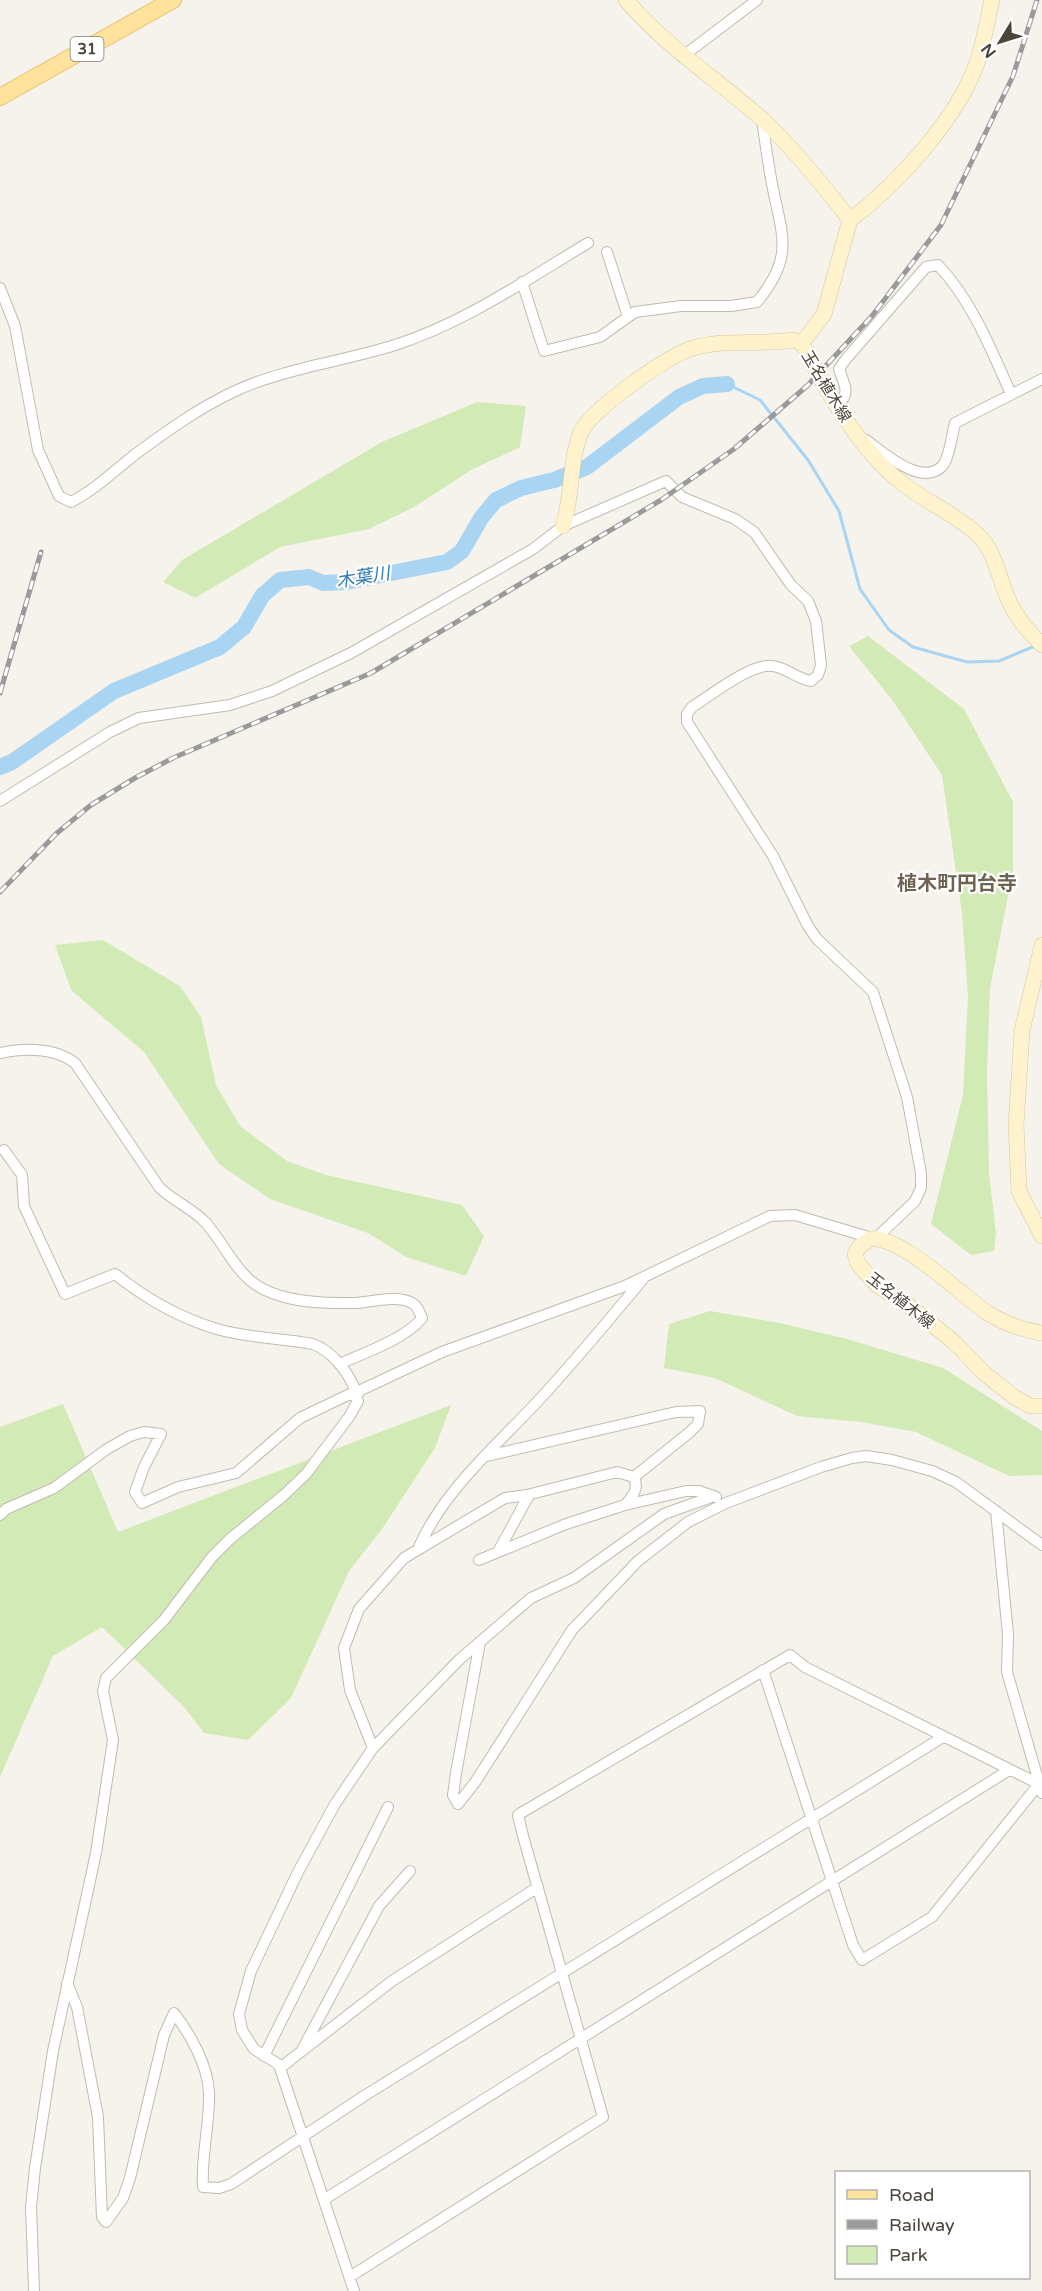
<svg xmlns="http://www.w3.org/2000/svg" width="1042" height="2291" font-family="'Varela Round','Noto Sans JP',sans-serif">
  <rect width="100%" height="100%" fill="#f6f3ec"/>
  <path fill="#d2eab5" d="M477,402L526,406L520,447L471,470L414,507L369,529L280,547L195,598L163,582L182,560L382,442Z
    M868,636L964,709L1013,802V871L990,988L987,1074L989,1173L996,1233L994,1251L971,1255L931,1224L963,1095L968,997L962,913L942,775L893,701L849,646Z
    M103,940L180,986L201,1017L216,1085L240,1126L287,1161L326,1175L462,1205L484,1236L466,1276L406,1257L368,1233L270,1199L219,1164L144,1052L71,990L55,945Z
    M710,1311L780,1323L847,1339L943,1368L1042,1431V1475L1009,1476L916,1432L861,1422L797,1416L715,1378L664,1368L669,1324Z
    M63,1404L118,1532L451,1405L435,1448L382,1529L349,1571L291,1698L248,1740L204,1733L184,1707L102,1627L53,1656L0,1777V1427Z"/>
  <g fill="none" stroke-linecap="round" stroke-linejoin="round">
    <path stroke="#a9d4f2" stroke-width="3" d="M727,384L760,400L808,460L839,511L860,589L889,630L913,647L967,662L999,661L1035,646"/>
    <path stroke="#a9d4f2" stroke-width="16" d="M0,767L12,762L114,691L220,647L244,627L262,596L280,580L309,577L323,583L346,582L447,562L462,551L481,518L496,500L521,488L554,480L587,467L679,397L703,386L727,384"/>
    <defs>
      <path id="street" d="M682,57L757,0
        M607,252L628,317
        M522,282L544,351L600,337L635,312L681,306H731L757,302C795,256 782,236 772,184C768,163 765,141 762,119
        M0,288L15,326L38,450L59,496L71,502C96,489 115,470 137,453C167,431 199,408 233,392C284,368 341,362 395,345C464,323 526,280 588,243
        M838,404C852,394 843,382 839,369L846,359L926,267L938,265C972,301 991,349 1011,394
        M866,440C883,452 924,490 944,464C950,454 952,434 955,423L1042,379
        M0,801L110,732L139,718L230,705L272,691L351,653L533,549L563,526L666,481L682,497L735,519L754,532L791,585L808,601L816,621L821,665L818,675L811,681C797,679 786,667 772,666C751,663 710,696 692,707L687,714V722L773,856L808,926L817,939L873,992L907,1097L921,1173V1188L915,1201L875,1239L795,1215L770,1216L625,1286L442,1352L361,1390L355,1396L350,1394L300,1418L236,1473L178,1487L142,1503L135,1492L144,1467L161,1434L144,1432L130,1436L107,1449L54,1488L6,1509L0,1515
        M0,1053C25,1048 53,1047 75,1063L159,1187C173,1201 192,1208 206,1223C237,1260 238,1288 293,1299C313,1303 332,1303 353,1303C369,1303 397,1294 412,1303C418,1306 419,1312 422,1318C407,1338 362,1354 339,1364
        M4,1150L22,1175L24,1206L65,1294L115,1274C145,1298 180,1318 217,1329C247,1338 282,1338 313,1344C331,1351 346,1369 354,1387C356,1392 355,1396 358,1401L349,1417L306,1474L284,1495L230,1539L212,1557L164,1620L106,1678L103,1691L113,1740L96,1853L53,2051L35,2168L31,2207L34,2291
        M487,1456L676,1412L700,1411L698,1424L690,1432L634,1477
        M996,1511L1008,1634L1007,1672L1042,1793
        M419,1547C444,1490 496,1446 538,1401C574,1362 609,1320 643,1279
        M499,1550L529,1495
        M479,1560L566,1524L625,1505L686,1491H699L716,1497
        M480,1642L456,1773L453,1795L458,1804L476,1781L572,1630L638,1561L688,1522L726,1503L821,1467L852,1458L866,1456L892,1460L932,1471L956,1482L1042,1545
        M763,1670L853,1945L862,1960L932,1917L1039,1784
        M373,1748L350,1690L344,1648L359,1609L404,1558L505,1498L527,1495L617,1472L634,1477C639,1489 633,1496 625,1505
        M67,1983L77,2007L98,2117L102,2217L106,2222L123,2198L130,2178L164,2035L174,2013C191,2035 208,2066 209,2093C210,2124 201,2155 203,2187L219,2188L231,2184L364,2096L943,1737
        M302,2050L379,1906L410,1871
        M264,2056L388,1807
        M280,2068L392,1981L538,1887
        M325,2199L1009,1770
        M351,2276L603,2117L523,1836L518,1815L521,1813L790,1655L805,1667L1039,1784
        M354,2291L280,2068L278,2064L254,2049L242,2030L239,2014L251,1971L298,1872L335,1804L373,1748L460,1659L531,1598L574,1578L664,1514L714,1496"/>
      <path id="secondary" d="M626,0C666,47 717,79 763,120C795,150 823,185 850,220
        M802,343L824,314L850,220C897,185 957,119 977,63C984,43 987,21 992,0
        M802,343C826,390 860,451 902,483C926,502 957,515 978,535C996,552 999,580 1009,601C1017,619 1028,631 1042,645
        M563,526C573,495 569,462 581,432C590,411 669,354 693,348C724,339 760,345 793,340L802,343
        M1042,945L1022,1031L1016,1124L1019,1191L1042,1236
        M1042,1333C1022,1330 1003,1323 986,1312C960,1294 901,1235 870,1239L859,1247L855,1254L858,1264L878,1286L907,1304L955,1343L984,1373L1014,1397L1030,1406H1042"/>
      <path id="primary" d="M0,97L173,0"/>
    </defs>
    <use href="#street" stroke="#c2bbae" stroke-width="12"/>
    <use href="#secondary" stroke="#d6c79b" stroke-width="16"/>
    <use href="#primary" stroke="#e6c16a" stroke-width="18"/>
    <use href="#street" stroke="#fff" stroke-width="10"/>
    <use href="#secondary" stroke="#fff3cd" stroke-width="15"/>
    <use href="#primary" stroke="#ffe39c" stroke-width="16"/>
    <defs>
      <path id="rail" d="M0,693L41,552
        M0,892L57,833L91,805L135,778L173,758L371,673L661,500L734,449L807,386L872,316L941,225L1013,76L1037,0"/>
    </defs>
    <use href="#rail" stroke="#9a9a9a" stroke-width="5"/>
    <use href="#rail" stroke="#fff" stroke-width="3" stroke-dasharray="9" stroke-linecap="butt"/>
  </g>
  <g text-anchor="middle" stroke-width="4.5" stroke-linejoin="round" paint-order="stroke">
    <rect fill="#fff" stroke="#817c74" stroke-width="1.5" x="70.5" y="37" width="33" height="24" rx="4.5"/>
    <g font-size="15" font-weight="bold" fill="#4b4439">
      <text x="87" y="54">31</text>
    </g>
    <g font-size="16" fill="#4b4439" stroke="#fff">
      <text transform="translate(827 386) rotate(59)" y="6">玉名植木線</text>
      <text transform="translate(901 1300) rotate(38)" y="6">玉名植木線</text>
    </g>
    <g font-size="18" font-style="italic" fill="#2e7ab2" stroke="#fff">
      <text transform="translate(363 577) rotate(-9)" y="6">木葉川</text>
    </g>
    <g font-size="20" font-weight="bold" fill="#6e6250" stroke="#fff">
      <text x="957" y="890">植木町円台寺</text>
    </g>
  </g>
  <rect x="835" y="2171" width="195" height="108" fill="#ffffff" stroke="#b7b4b0" stroke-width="1.5"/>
  <rect x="847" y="2190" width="30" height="9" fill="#ffe39c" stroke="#b7b4b0" stroke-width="1.5"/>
  <text x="889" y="2201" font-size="18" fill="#4b4439">Road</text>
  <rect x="847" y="2220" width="30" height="9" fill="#9a9a9a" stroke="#b7b4b0" stroke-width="1.5"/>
  <text x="889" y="2231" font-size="18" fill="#4b4439">Railway</text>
  <rect x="847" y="2246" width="30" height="18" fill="#d2eab5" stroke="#b7b4b0" stroke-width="1.5"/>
  <text x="889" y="2261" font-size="18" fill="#4b4439">Park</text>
  <g transform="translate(1000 42) rotate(232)" stroke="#ffffff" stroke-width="4.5" paint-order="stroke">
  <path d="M0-4.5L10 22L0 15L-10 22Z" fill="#4b4439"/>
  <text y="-9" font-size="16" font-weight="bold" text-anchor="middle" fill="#4b4439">N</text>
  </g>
</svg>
